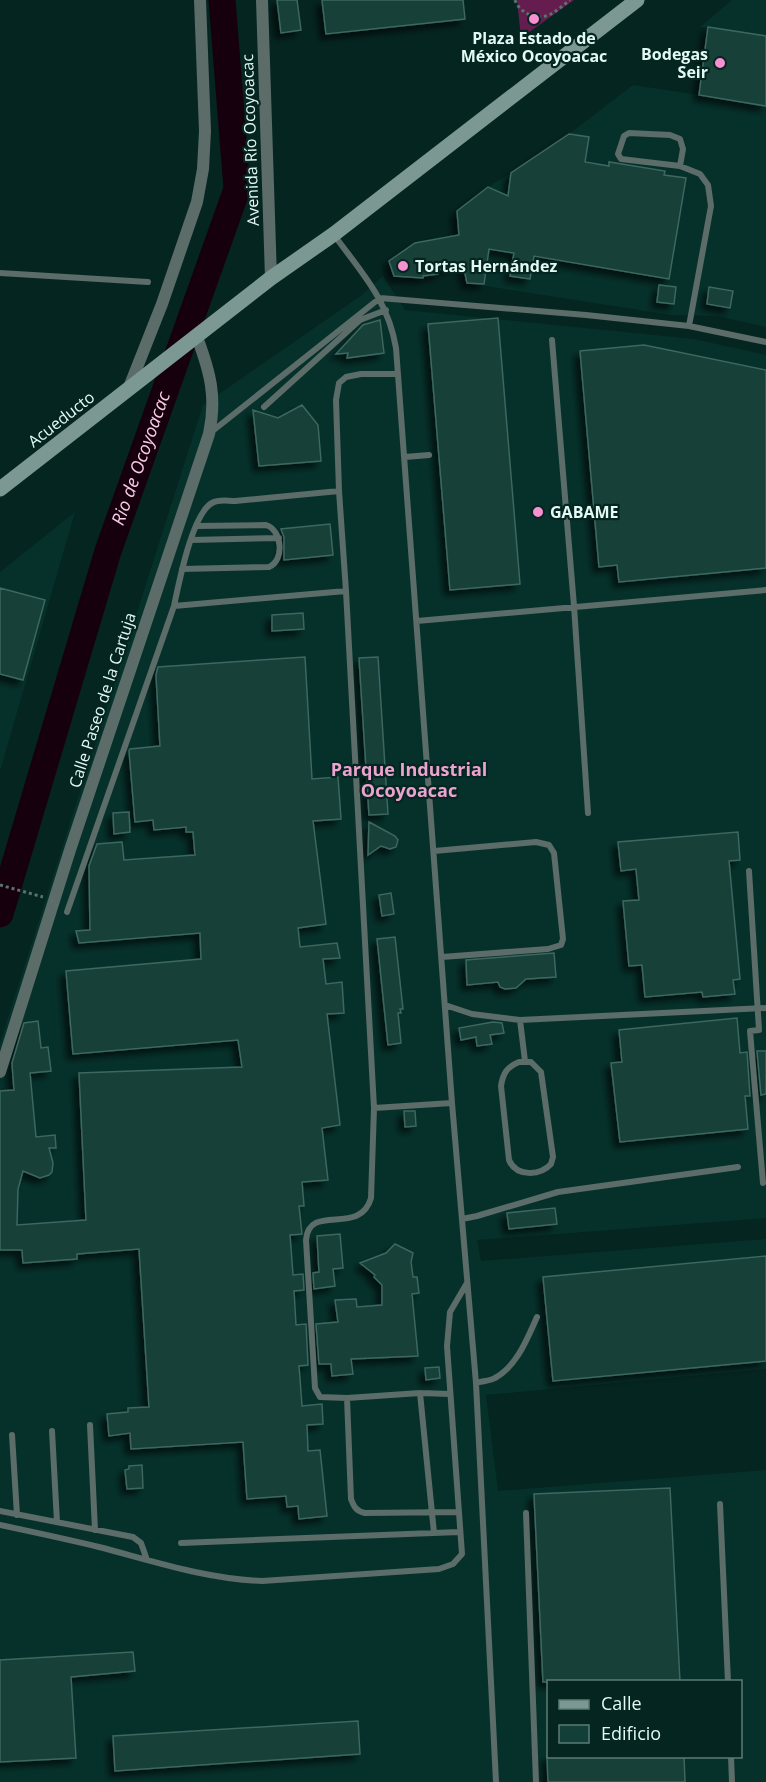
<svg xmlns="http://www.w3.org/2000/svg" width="766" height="1782" font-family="'Open Sans',sans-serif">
  <defs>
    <filter id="shadow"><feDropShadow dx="-5.5" dy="5.5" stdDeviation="3" flood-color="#0009"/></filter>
  </defs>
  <rect width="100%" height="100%" fill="#052521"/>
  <path fill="#06312b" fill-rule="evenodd" d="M732,0H766V327L717,316L671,315L467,283L460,246L457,211L488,187L511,173L569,134L633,85L699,95L708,28L700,27Z
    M383,276L405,310L694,339L766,355V1218L477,1240L481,1261L766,1239V1369L486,1395L498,1491L766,1470V1782H0V1043L203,405L362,295ZM548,1682H740V1756H548Z
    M75,512L0,771V572Z"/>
  <path fill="#651c4e" d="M517,0H574L521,38Z"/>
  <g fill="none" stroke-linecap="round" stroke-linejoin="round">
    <path stroke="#17000e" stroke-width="27" id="s1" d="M0,914L108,551L237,189L222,0"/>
  </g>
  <path fill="#133f39" stroke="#3d6760" stroke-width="1.5" filter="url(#shadow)" d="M277,0H297L301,30L281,33Z
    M322,0H463L465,19L326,34Z
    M708,27L766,36V106L699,95Z
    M569,134L589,137L585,162L609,166V162L665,171L664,175L686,178L669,279L534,256L530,279L510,276L514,253L489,249L484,284L467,283L463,264L438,270V274L423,276V278L394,276L389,261L415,243L459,235L457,211L488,187L508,196L511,173Z
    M659,285L676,287L674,304L657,302Z
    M709,287L733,291L730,308L707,304Z
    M498,318L520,584L450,590L428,324Z
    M380,320L384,353L347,358L348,353L336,354L363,325Z
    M644,345L766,370V568L619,582L617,565L599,567L580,351Z
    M302,405L318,425L321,461L259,466L253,410L278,418Z
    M330,524L333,555L284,560V537L281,529Z
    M0,588L45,600L23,680L0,674Z
    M303,613L304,629L272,631V615Z
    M305,657L312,779L338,777L341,819L313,821L326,924L298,928L300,947L337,943L340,958L323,959L326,984L342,982L344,1013L327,1014L340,1125L322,1128L328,1180L302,1182L304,1206H299L302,1234L290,1235L293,1275L303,1274L304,1290L294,1291L296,1325L306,1324L308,1365L299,1366L302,1406L322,1404L323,1424L307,1425L308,1451L320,1450L327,1516L299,1519L298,1506L287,1507L286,1496L247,1499L243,1442L131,1449L130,1433L109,1436L107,1414L128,1412V1408L149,1407L139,1249L77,1254V1259L23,1263L22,1250H0V1091L14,1090L12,1063L24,1023L38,1021L41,1048L48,1047L51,1071L30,1073L36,1137L55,1135L56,1148H49L53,1163L52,1172L49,1175L40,1178L23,1171L18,1189L17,1225L86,1220L79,1073L242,1067L238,1040L73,1054L66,971L201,959L200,933L79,943L76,931L90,930L89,866L97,844L122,842L124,860L195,855L193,832H186V827L154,830L153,820L135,822L129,751L130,749L160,746L156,675L158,667Z
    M378,657L388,814L369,815L359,658Z
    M129,812L130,832L114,834L113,813Z
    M369,822L395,836L398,840L396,847L390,849L381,846L368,855Z
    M738,832L740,860L729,861L740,979L733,980L735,994L703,997L702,992L645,997L642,965L629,966L623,901L639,900L636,869L621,871L618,842Z
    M391,893L394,914L382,916L379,895Z
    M395,937L403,1009H400L401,1013H398L401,1043L388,1045L377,939Z
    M554,953L556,977L526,979L516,988L505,989L500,987L498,982L467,985L466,960Z
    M737,1018L740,1053L747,1052L750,1096H745L748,1129L620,1142L611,1063L622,1062L619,1030Z
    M493,1022L502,1023L504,1033L490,1035L492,1044L477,1046L476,1037L461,1040L459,1028Z
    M757,1051H766V1094L761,1095Z
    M404,1111H415L416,1126L405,1127Z
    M555,1208L557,1224L509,1229L507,1213Z
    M340,1234L343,1268L333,1269L335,1286L314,1289L313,1273L319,1272L317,1236Z
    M395,1244L413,1253L411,1262L413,1277H417L419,1293L412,1294L418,1356L351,1359L353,1374L332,1376L331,1364H319L316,1324L338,1322L335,1300L356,1299L357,1307L382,1305V1285L374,1277L375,1275L360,1263L386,1253Z
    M766,1256V1361L553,1381L543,1277Z
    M439,1367L440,1378L426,1380L425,1368Z
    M142,1465L143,1488L127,1489L125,1470L129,1469V1466Z
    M670,1488L680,1682H543L534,1494Z
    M133,1652L135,1671L71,1677L76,1758L0,1762V1660Z
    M358,1721L360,1754L115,1771L113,1736Z
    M547,1756H684L685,1782H548Z"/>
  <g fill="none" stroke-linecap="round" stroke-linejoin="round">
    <path stroke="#57746f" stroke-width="3" stroke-dasharray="3 3" stroke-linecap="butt" d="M515,0C517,6 522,11 528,14C545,23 557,10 570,0
      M0,885L43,897"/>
    <path stroke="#5b6c69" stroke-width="6" d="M680,166L683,149L680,139L670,135L629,133L624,136L618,154L621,159L680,166L700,174L708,185L711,206L689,326
      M334,235C362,273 388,300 396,348L452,1103L476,1383L496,1782
      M0,273L148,282
      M552,340L574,606L588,813
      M398,374H361L346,377L339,383L336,400L339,491L346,591L374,1108L371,1198C360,1237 309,1202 306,1240L315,1388L320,1397L347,1398L420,1393L450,1394
      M264,407L360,320L386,310
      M210,433L380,298L586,315L689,326L766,342
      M405,457L429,455
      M191,540L279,538
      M182,569L269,567C285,560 282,530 266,525L196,526
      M174,606L346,591
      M417,621L766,590
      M434,851L536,842L549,845L554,853L563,939L561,945L548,949L442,957
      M749,871L759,1030L750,1031L763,1183
      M67,912L174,606C179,583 192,514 212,503C219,499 227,501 235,501L339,491
      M445,1005L472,1014L520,1020L766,1008
      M520,1020L525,1061
      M519,1062H531L541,1072L553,1157L551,1164C540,1176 516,1177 509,1160L501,1086C503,1073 507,1067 519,1062Z
      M374,1108L452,1103
      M462,1219L477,1216L558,1192L738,1167
      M476,1383C482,1381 490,1381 495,1378C517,1366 527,1339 537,1317
      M420,1393L434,1533
      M347,1398L351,1499C354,1507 356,1511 365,1513L458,1512
      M90,1425L95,1530
      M52,1431L57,1522
      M12,1435L17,1515
      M720,1504L728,1682
      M0,1511L133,1537L141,1543L147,1560
      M526,1513L536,1782
      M0,1525C33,1532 66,1539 99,1547C153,1561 206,1579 262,1581L439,1569L453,1564L462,1554L447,1346L450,1312L467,1283
      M181,1543L459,1532
      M731,1756L732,1782"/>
    <path stroke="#5b6c69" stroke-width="12" d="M262,0L271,278
      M128,390L162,304L197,202L203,169L205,131L200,0
      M0,1072L70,850L209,434C217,397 210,372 197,337"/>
    <path stroke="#7c9893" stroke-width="15" d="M0,489L271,278L334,234L637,0"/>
    <path stroke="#57746f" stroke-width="3" stroke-dasharray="3 3" stroke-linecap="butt" d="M51,900L57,906"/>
  </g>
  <g fill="#f690d0" stroke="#052521" stroke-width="2">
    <circle cx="534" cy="19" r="6"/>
    <circle cx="720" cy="63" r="6"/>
    <circle cx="403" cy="266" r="6"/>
    <circle cx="538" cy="512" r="6"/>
  </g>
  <g text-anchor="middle" stroke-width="4.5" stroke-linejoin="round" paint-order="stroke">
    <g font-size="16" font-weight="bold" fill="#e3f9f4" stroke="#052521" text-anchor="start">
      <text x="534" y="44" text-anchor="middle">Plaza Estado de<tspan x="534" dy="18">México Ocoyoacac</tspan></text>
      <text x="708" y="60" text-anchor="end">Bodegas<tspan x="708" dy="18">Seir</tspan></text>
      <text x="415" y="272">Tortas Hernández</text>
      <text x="550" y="518">GABAME</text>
    </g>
    <g font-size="16" fill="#e3f9f4" stroke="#052521">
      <text transform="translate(250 140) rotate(-92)" y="6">Avenida Río Ocoyoacac</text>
      <text transform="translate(61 419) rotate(-38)" y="6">Acueducto</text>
      <text transform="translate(102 700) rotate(-72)" y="6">Calle Paseo de la Cartuja</text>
    </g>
    <g font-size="18" font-style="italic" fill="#facde7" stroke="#052521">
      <text dy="6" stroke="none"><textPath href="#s1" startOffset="477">Rio de Ocoyoacac</textPath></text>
    </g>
    <g font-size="18" font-weight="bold" fill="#eba4cf" stroke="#052521">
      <text x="409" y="776">Parque Industrial<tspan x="409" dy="21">Ocoyoacac</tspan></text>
    </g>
  </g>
  <rect x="547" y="1680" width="195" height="78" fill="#052521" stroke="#5e7a75" stroke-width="1.5"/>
  <rect x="559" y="1700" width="30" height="9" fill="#7c9893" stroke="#5e7a75" stroke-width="1.5"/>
  <text x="601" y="1710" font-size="18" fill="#e3f9f4">Calle</text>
  <rect x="559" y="1725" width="30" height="18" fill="#133f39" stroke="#5e7a75" stroke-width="1.5"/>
  <text x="601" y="1740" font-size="18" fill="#e3f9f4">Edificio</text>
</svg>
